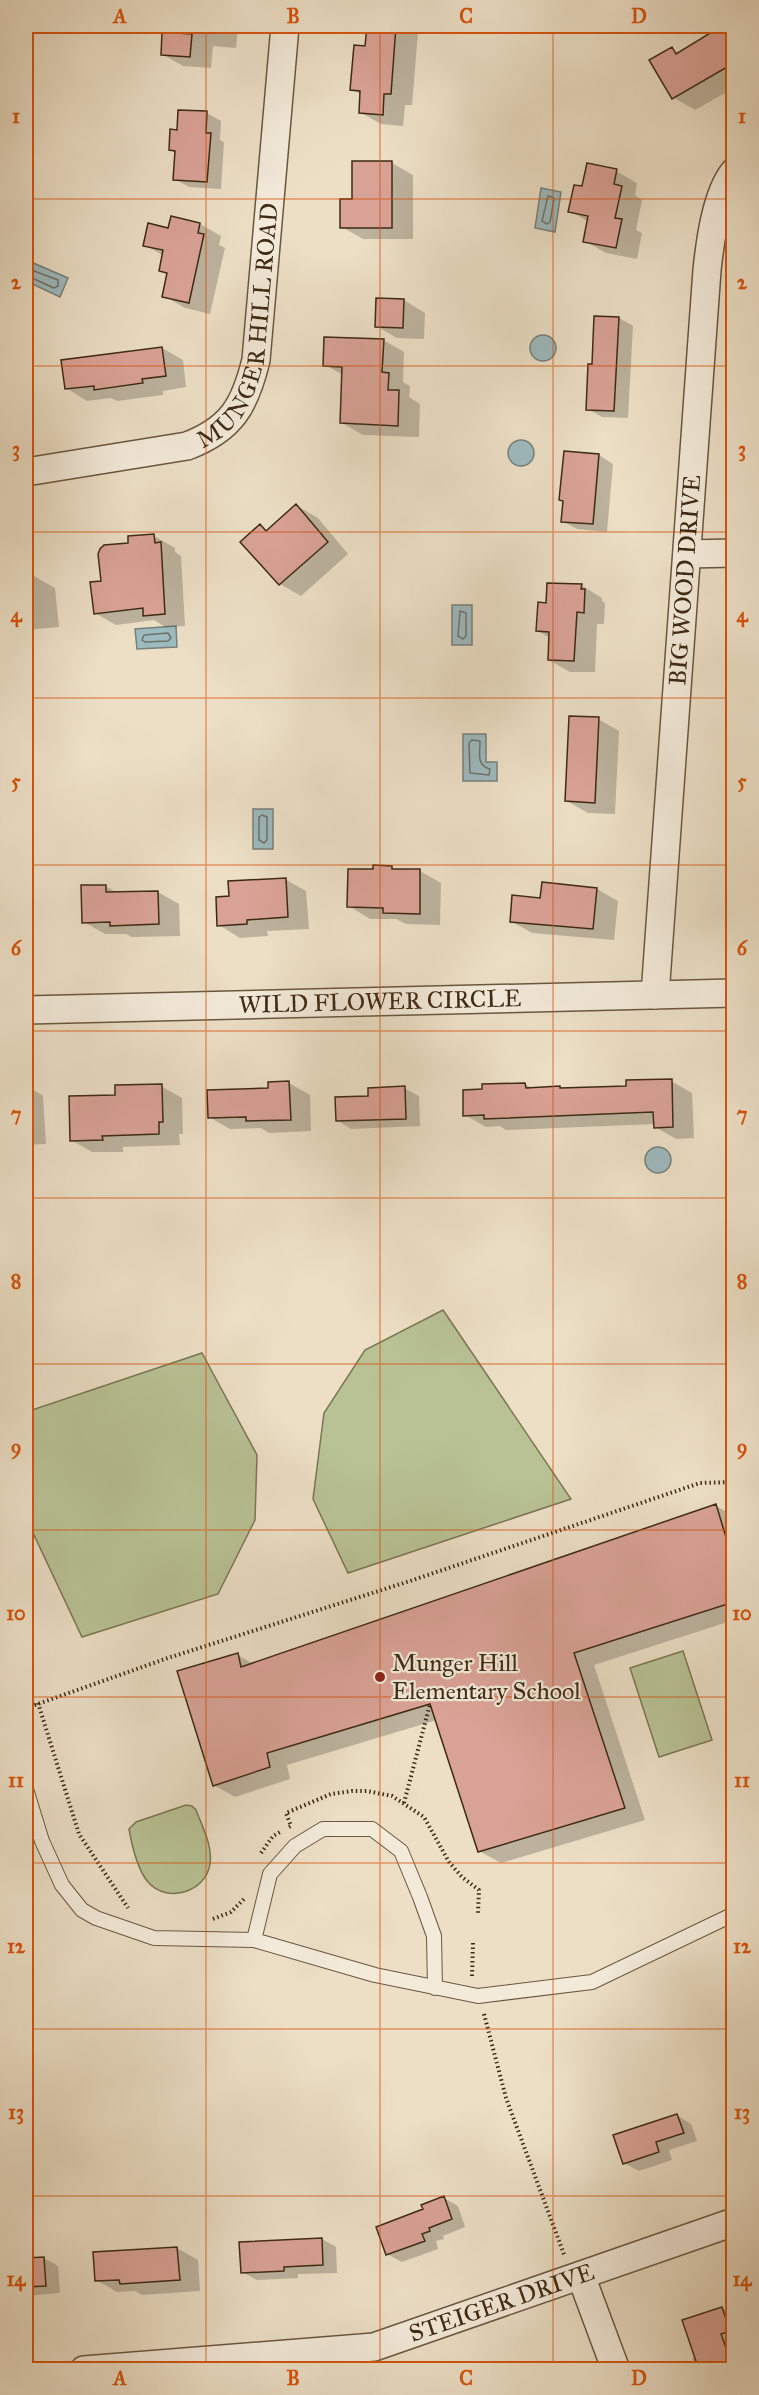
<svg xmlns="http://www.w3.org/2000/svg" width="759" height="2395" font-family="'IM FELL Great Primer',serif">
  <rect width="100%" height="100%" fill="#ecdfc6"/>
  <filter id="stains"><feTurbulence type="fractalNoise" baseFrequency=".00333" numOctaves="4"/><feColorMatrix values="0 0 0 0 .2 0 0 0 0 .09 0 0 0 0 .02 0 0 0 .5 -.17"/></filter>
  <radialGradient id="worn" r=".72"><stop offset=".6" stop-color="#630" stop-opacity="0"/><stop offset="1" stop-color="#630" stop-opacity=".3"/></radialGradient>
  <path fill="#b8c295" stroke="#7b7654" stroke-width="1.5" d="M443,1310L571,1499L348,1573L313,1499L324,1413L365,1350Z
    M202,1353L257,1455L255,1520L218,1594L82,1637L26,1518V1412Z
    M683,1651L712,1740L659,1757L630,1668Z
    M186,1805L192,1806L196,1810C202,1826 213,1846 210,1864C206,1892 167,1904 148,1882C137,1869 132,1846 129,1829L136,1822Z"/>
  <path fill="#9dbabf" stroke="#77807b" stroke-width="1.5" d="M541,188L561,192L555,232L535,228Z
    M31,262L68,278L60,297L26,281V274Z
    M530 348a13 13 0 1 1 26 0a13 13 0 1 1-26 0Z
    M508 453a13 13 0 1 1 26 0a13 13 0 1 1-26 0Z
    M452,605H472V645H452Z
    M176,626L177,647L137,649L135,629Z
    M463,734H486V762H497V781H463Z
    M253,809H273V849H253Z
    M645 1160a13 13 0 1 1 26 0a13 13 0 1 1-26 0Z"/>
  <path fill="#0003" d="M164,26H238L236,48L213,46L211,68L183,66L162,54Z
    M368,26H406L418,32L412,105H405L403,126L381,124L360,112L362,95L351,89L366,47Z
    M721,26H734V88L695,110L674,98L672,49L679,53L714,32L713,30Z
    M207,113L221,121L220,140L224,142L221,189L189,187L175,179L177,153L170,150L178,131Z
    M392,163L413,175V239H363L342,227L353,201Z
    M616,171L637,183L635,195L642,200L636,230L642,233L637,259L606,253L585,241L589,222L570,211L583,188Z
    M200,224L221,236L219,245L225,248L210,314L185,308L164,296L168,275L160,271L164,256L145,245Z
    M404,300L425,313L424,339L397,338L376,326Z
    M619,318L633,326L628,418L602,417L588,409L593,366Z
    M383,340L404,352L403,382L410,386L409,397L420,404L419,437L363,435L342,423L343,375L325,365Z
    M162,348L183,360L186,387L163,391V395L117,401L111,398L87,401L66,388Z
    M26,364L30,366L32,397L26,398Z
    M599,455L613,464L607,532L577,529L562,521Z
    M297,506L318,518L348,554L301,596L280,584L260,526L269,531Z
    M154,536L175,548V552L181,556L185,626L165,627L154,620L116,625L95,613L103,582L130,544Z
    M34,576L55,588L59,627L26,630V577Z
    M581,585L602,598V601L605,603L604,624H597L595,672H570L549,660L550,638L538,631L548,604Z
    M598,719L619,731L615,814L588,813L567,801Z
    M391,867L398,871H420L441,883L440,925L406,924L396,919H370L349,906L375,871Z
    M285,879L306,891L309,929L267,931L268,936L240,938L219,925L231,897Z
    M105,886L118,893L158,892L179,904L180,936L132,937L126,934H105L84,922Z
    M597,889L618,901L614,940L532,933L511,921L542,900Z
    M26,899L32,903L33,932H26Z
    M671,1081L692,1093L694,1138L676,1139L655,1127V1124L506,1130L500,1126L486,1127L465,1115L525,1084L533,1089L559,1088L562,1089L628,1087Z
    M289,1083L310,1095L311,1131L269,1133L261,1128L230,1129L209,1117Z
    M26,1085L43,1096L46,1144L26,1145Z
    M161,1086L182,1098L183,1134H179L180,1145L123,1147V1152H92L71,1140L116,1097Z
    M404,1088L419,1096L420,1126L351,1129L337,1120L370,1097Z
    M716,1506L734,1516V1620L594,1665L645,1820L501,1863L479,1851L437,1720L287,1765L290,1779L235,1797L214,1785L238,1655L253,1664Z
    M677,2115L691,2124L697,2141L669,2150L672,2160L639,2171L624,2163Z
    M444,2198L458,2206L465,2227L443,2236L444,2239L436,2241L438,2249L402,2262L387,2254L425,2210Z
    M322,2239L336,2247L337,2273L298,2274V2278L257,2280L242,2272Z
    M177,2248L198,2260L200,2291L142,2295L135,2291L117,2292L96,2280Z
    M44,2258L58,2266L60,2293L26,2296V2259Z
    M722,2308L734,2315V2370H696L692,2358L696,2357Z"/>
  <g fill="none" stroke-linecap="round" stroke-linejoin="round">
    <path stroke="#6e726a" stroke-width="1.5" d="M548,196L552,197L554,199L550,222L547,224L542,221Z
      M34,271L58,280V286L54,288L32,278L31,274Z
      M460,611L466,613V636L463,639L458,636Z
      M168,633L171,638L168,641L145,642L142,640L144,635Z
      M472,740L480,741C480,754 476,765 490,769L489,775L470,773L469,743Z
      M262,815L267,817V840L264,843L259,840V817Z"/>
  </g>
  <path fill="#d9a296" stroke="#3e2a14" stroke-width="1.5" d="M367,26H396L391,94H384L383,115L359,113L360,91L350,90L354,45L365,46Z
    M708,26H734V63L672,99L649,60L672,47L676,54L712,32Z
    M162,32L192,34L190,57L161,55Z
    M178,110L207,111L206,133H211L207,182L173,180L175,151L169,150L170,129L177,130Z
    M352,161H392V228H340V199H352Z
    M587,163L617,169L614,184L622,186L615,218L622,219L616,248L583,242L588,216L568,212L574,185L582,186Z
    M171,216L200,223L198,233L204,234L189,303L162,297L167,273L159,271L163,250L143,246L148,223L168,228Z
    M376,298L404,299L403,328L375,327Z
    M594,316L619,317L614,411L586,410L588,364H592Z
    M324,337L384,339L382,372L389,373L388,390H399L398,426L340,423L342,367L323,366Z
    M162,347L166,376L142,379L143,383L94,390V386L65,389L61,360Z
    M564,451L599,454L593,524L561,522L563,501L559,500Z
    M296,504L328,542L279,585L240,542L260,524L266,531Z
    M154,534L155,543L161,542L165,614L143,616V608L94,614L90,582L101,581L98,554L100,549L104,545L128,543V536Z
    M547,583L582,584L581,589H585L584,613L577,612L574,661L548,660L549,632L536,631L538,602L546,603Z
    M569,716L599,717L595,803L565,801Z
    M373,865L392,866V869H420V914L383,913V908L347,907L348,869H373Z
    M286,878L288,917L247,920V924L217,926L216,897L229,896L228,881Z
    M542,882L597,888L593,929L510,922L512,895L540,898Z
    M81,885H106V892L158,891L159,924L110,926V922L82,923Z
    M672,1079L673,1127L654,1128L653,1112L484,1119V1115L463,1116V1090L482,1089V1084L525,1083L526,1088L560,1086V1088L626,1086V1080Z
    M289,1081L291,1120L246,1121V1117L208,1118L207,1090L268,1088V1082Z
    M162,1084L163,1122H159V1134L102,1136L103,1140L70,1141L69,1096L115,1095V1085Z
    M405,1086L406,1119L336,1121L335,1097L368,1096V1088Z
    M716,1504L734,1564V1602L574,1653L625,1808L478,1852L430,1704L267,1753L270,1767L213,1786L177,1671L238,1653L241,1667Z
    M677,2114L684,2133L656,2142L659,2152L623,2164L613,2135Z
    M444,2196L452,2219L429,2228L430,2231L422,2234L425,2241L386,2255L376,2227L423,2209L421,2205Z
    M322,2238L323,2265L284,2267V2271L241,2273L239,2242Z
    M177,2247L180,2280L120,2284L119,2280L95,2281L93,2252Z
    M44,2257L46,2286L26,2287V2258Z
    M722,2307L730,2331L721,2334L734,2370H699L682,2320Z"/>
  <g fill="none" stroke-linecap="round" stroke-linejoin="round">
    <defs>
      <path id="service" d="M26,1789L42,1841L62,1885L82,1910L96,1918L154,1938L254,1940L375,1975L478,1996L592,1982L734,1914
        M254,1940L270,1874L295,1846L323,1829H372L401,1851L420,1897L434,1936L435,1988"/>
      <g id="minor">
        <path id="s1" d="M26,472L187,446C232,429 245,405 256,360L285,26"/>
        <path d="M687,554L734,553"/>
        <path id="s2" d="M655,995L707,270C710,242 716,194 734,172"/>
        <path id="s3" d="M26,1010L734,993"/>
        <path d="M581,2276L616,2370"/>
        <path id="s4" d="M84,2370L374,2347L734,2222"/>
      </g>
    </defs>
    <use href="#service" stroke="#6a5740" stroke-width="16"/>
    <use href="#minor" stroke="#6a5740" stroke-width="30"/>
    <path stroke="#3e2a14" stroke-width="4" stroke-dasharray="1.5 3" stroke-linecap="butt" d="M38,1703L79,1834L128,1908
      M26,1708L171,1657L410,1581L700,1483L734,1482
      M404,1803L430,1704
      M289,1827L291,1826L286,1813L331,1794L352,1791H367L392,1796L424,1817L449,1862L462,1877L479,1890L478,1913
      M261,1853L273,1836L282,1831
      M213,1919L231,1912L244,1899
      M472,1976L473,1943
      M484,2014L506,2098L565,2257"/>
    <use href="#service" stroke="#f3eada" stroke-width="14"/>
    <use href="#minor" stroke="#f3eada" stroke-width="27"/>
  </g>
  <path fill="none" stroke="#d7540d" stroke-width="1.5" stroke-opacity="0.55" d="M206,26V2370M380,26V2370M553,26V2370M26,199H734M26,366H734M26,532H734M26,698H734M26,865H734M26,1031H734M26,1198H734M26,1364H734M26,1530H734M26,1697H734M26,1863H734M26,2029H734M26,2196H734"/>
  <circle fill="#8f2418" stroke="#f3eada" stroke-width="2" cx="380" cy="1677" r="6"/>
  <g text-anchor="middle" stroke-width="4.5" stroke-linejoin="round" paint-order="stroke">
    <g font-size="24" fill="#3e2a14" stroke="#f3eada">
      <text dy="8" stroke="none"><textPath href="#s1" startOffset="306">MUNGER HILL ROAD</textPath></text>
      <text dy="8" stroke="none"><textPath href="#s2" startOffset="416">BIG WOOD DRIVE</textPath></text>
      <text dy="8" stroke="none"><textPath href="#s3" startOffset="354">WILD FLOWER CIRCLE</textPath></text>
      <text dy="8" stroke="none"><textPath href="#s4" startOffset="426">STEIGER DRIVE</textPath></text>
    </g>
    <g font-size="24" fill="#3e2a14" stroke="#f3eada" text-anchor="start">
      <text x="392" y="1671">Munger Hill<tspan x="392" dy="28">Elementary School</tspan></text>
    </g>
  </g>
  <rect width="759" height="2395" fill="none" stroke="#ecdfc6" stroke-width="66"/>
  <rect x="33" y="33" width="693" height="2329" fill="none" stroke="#d7540d" stroke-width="2"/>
  <g font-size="20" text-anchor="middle" font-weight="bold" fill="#d7540d">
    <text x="120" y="23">A</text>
    <text x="293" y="23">B</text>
    <text x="466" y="23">C</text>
    <text x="639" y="23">D</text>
    <text x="16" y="123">1</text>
    <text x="742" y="123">1</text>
    <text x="16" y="289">2</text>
    <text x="742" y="289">2</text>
    <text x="16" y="456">3</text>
    <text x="742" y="456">3</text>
    <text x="16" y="622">4</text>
    <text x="742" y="622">4</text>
    <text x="16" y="788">5</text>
    <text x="742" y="788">5</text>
    <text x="16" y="955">6</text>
    <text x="742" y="955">6</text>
    <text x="16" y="1121">7</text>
    <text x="742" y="1121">7</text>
    <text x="16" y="1288">8</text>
    <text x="742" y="1288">8</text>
    <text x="16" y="1454">9</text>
    <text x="742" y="1454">9</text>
    <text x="16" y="1620">10</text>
    <text x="742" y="1620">10</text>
    <text x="16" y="1787">11</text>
    <text x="742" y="1787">11</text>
    <text x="16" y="1953">12</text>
    <text x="742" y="1953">12</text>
    <text x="16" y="2119">13</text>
    <text x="742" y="2119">13</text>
    <text x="16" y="2286">14</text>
    <text x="742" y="2286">14</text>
    <text x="120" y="2385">A</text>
    <text x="293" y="2385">B</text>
    <text x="466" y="2385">C</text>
    <text x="639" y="2385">D</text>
  </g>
  <rect width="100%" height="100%" filter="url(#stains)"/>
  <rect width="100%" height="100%" fill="url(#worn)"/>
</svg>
